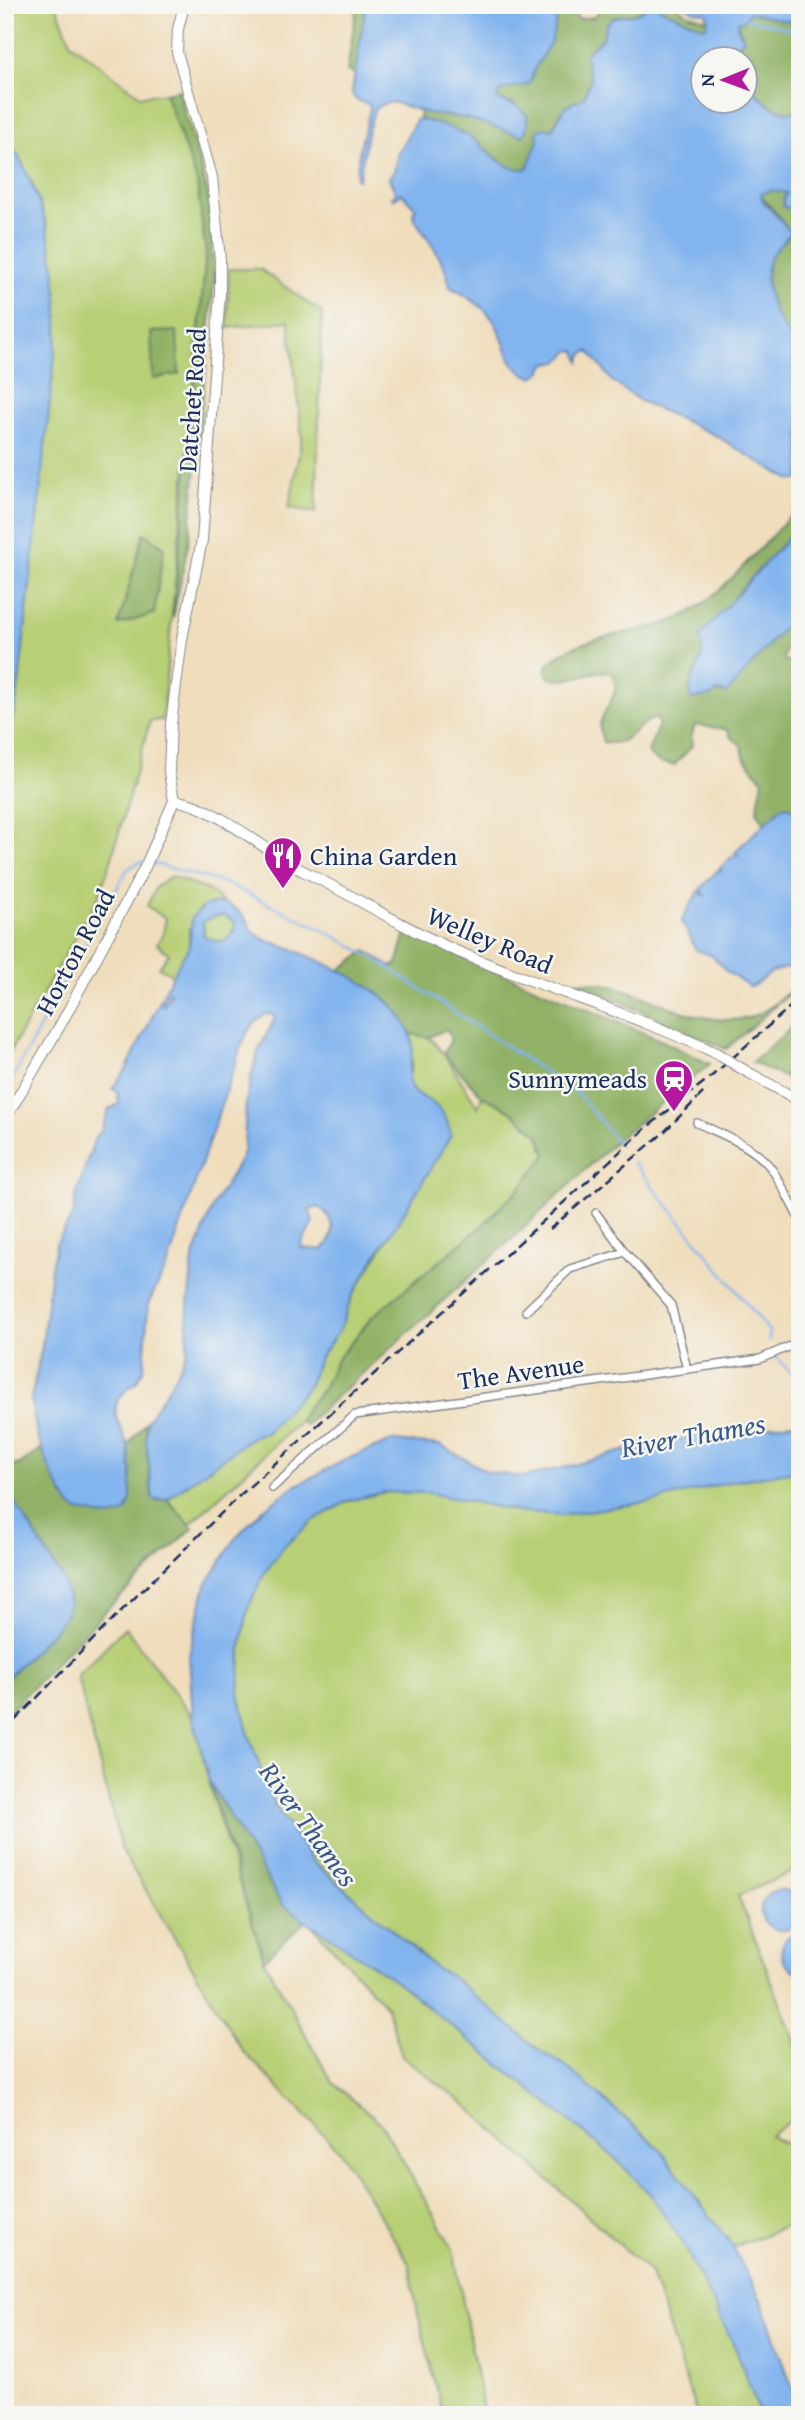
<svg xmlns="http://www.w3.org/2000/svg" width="805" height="2420" font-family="'Gentium Book Plus',serif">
  <rect width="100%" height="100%" fill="#f6f6f2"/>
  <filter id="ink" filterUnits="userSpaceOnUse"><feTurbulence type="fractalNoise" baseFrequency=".0143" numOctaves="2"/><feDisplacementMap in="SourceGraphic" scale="14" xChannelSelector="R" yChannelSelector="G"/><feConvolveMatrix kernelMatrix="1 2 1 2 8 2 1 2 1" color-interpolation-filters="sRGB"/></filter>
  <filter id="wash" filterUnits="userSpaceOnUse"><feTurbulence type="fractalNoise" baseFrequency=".00686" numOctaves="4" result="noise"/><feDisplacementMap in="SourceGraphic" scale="28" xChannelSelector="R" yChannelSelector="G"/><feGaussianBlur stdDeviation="1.57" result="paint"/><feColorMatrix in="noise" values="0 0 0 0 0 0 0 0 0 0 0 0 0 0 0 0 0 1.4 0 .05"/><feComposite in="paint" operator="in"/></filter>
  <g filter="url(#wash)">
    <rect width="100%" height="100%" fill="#efddbb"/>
    <path fill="#b7cf74" stroke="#697f69" stroke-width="2" d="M5,5H56L71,43L140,96L165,93L197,182L206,254L162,720L150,721L110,864L97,900L5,1060V746L15,709L19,683L58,327L47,225L34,187L5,134Z
      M229,269H260L322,313L316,512L289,508L302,437L289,321L227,328Z
      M171,876L210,891L224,903L220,902L189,929V948L173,975L159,967L169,954L157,944L163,934L166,919L147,906L156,887Z
      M224,915L235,923C234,942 218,945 203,936V922L212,917Z
      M411,1034L429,1037L444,1054L478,1107L482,1096L510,1110L539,1135L546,1155L520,1188L482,1226L373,1316L336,1361L323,1389L305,1410L300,1421L190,1524L167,1499L255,1435L266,1432L308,1387L320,1357L339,1331L352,1297L451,1135L430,1101L414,1093L410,1086L408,1078L412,1066Z
      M800,1470V1868L738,1896L800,2054V2114L770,2136L796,2149L800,2147V2221L733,2247L658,2147L563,2064L544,2055L451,1976L438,1970L313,1861L272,1801L248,1733L239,1694L241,1648L248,1608L262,1577L283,1547L314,1520L348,1501L384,1492L429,1493L516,1511L734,1481Z
      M125,1627L193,1717L215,1806L264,1960L332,2082L381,2123L453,2249L484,2415H443L417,2310L409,2263L340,2151L242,2050L122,1851L77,1676Z
      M307,1920L396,1981L614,2157L652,2195L683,2243L737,2351L760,2415H697L651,2273L466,2105L402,2056L387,2007Z"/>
    <path fill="#91b266" stroke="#567062" stroke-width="2" d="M357,5H366L355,74L347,71Z
      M548,5H571L578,19L594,17L604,5H673L689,14L708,20L707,26L700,27L652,5L637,13L618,16L606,25L602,39L586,53L587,70L591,78L584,97L580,101L569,104L558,117L552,130L538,138C537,146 534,163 527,168C512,177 485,147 475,141C460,131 437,123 419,119L420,110L470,119L523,136L528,124L527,116L514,104L499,100L497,96L502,90L529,84L536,66L551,42V7Z
      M750,12L800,24V110C776,119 760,97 746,82V60L738,59L739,44L744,38L737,24L740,20H744Z
      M179,90L208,194L214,281L189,539L173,618L206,254L197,182L165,93Z
      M771,190L788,193V209L800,206V343C776,331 761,286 769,261C773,250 783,242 790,235L779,216L761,196L762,192Z
      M177,331L179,374L153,379L151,332Z
      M800,509C800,537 767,559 750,579C733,599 716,624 705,648C700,658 698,668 692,678L714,693H727L800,609V628L794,633L783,657L785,661L800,664V817L791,807L780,810L765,824L757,811L763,780L745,759L741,745L730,736L729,732L724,729L695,725L691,738L693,743C690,752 680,756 675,765C664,764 653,762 648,752L659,724L655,718C632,726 630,748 603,742C602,737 599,730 600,725C604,704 622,697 613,674C590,665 570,688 548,677L545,669C571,632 643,636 682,617C716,599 743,566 769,539C779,529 788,516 800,509Z
      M144,533L164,547L154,614L118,625Z
      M406,933L658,1039L710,1064L620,1137L512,1239L305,1425L300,1421L305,1410L323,1389L336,1361L373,1316L482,1226L520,1188L546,1155L539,1135L510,1110L482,1096L444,1054L451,1039L447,1029L429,1037L411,1034L393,1005L383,997L340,970L366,951L391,967L397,964Z
      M574,981C588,983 604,983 617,987C657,1000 703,1027 747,1018C767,1014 785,995 800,982V984L726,1049Z
      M800,1020V1085L752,1062Z
      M147,1421L146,1437L152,1497L157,1501L167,1499L193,1528L109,1607L11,1710L5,1705V1680L65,1615L69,1603L64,1581L12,1498L5,1490V1468L23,1463L42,1448L62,1492L131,1470L128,1445Z
      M209,1781L283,1905L306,1921L264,1960Z"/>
    <path fill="#82b4ee" stroke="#4e72a6" stroke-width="2" fill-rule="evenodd" d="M366,5L551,7L558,14L551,42L536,66L529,84L502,90L497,96L499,100L519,107L527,116V128L522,136L470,119L427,113L392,102L383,104L375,108L367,134L359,179L356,178L360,147L370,109L369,104C360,102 353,101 352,91Z
      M652,5L703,27L707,26L708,18L705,12L694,11L684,5H800V24L750,12L744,20L738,22L737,27L744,39L739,44L738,59L704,60V102H746V82C760,97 776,119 800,110V206L791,209L783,206V200L787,193L771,190L761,194L763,201L791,232C785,241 775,248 770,258C759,283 776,331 800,343V480H791L765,466L715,435L640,401L612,381L589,351L582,355L580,362L576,351L571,350L558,362L545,364L541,372L533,377C505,370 507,339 493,320C485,307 463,293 450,287C446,261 428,240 414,218L413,212L416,209L402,193L394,199L392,197L396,194L389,178L394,172L398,152L417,119C432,121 451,128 465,134C485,143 503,175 527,168L538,141L537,132L543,128L552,130L566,106L584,97L591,78L587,70L586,53L602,39L606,25L612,18L637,13Z
      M5,134C44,193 58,257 58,327L19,683L15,709L5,746Z
      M800,518V609L727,693L718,691L711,696L692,699C686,686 695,677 699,665C703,655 703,647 700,636L793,532Z
      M783,806L790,807L800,817V959L795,966L772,972L753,986L750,987L725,970L713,956L696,950L682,922L683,918L698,892L704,895L700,889L718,870L721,871L720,868L733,856L736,857L738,855L735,853L740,847Z
      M224,903C234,907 243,913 248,923C250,926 250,930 253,932C260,940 283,945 292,949C333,967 396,990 411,1036C417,1053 404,1073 411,1088C415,1096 422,1096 428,1100C442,1108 448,1120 451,1135L394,1229L381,1247L352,1297L339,1331L320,1357L308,1386L266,1433L255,1435L167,1499L153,1500L146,1437L147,1421L171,1384L187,1352L188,1306L193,1259L213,1206L239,1162L244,1149L246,1103L251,1077L258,1052L275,1018L273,1015L267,1014C253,1020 247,1032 241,1046L167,1266L148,1304L144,1369L136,1383L128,1388L118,1399L116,1406V1417L128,1445L131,1470V1499L127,1510L123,1514L107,1517L76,1510L69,1505L53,1477L37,1435L31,1399L42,1347L51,1268L56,1244L73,1215L77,1192L96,1135L101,1132L109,1109L119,1104L117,1091L112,1089L126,1070L162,997L165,998L162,1005L164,1006L171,993L169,992L166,996L163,994L182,957L189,948L192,917L206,905ZM224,915L235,923C235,942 218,945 204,936L203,922L213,917ZM318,1207C336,1218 337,1236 322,1250L301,1248C302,1238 310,1232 313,1221L309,1210Z
      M800,1422V1470L734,1481L655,1501L560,1515L516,1511L429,1493L384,1492L348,1501L314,1520L283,1547L262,1577L248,1608L241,1648L239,1694L248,1733L272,1801L313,1861L438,1970L451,1976L544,2054L563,2064L658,2147L733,2247L747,2274L762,2302L800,2410V2415H760L737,2351L683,2243L651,2195L614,2157L396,1981L283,1905L209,1781L193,1717L189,1655L206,1585L237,1536L261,1511L293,1487L347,1459L392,1441L440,1445L488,1472L523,1477L563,1468L652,1443Z
      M5,1490L12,1498L64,1581L69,1603L65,1615L54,1630L5,1680Z
      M761 1910a20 20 0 1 1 40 0a20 20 0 1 1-40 0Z
      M800,1931V1972H799C775,1966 776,1937 800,1931Z"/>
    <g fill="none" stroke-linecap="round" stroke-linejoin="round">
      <path stroke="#82b4ee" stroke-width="2.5" d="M743,17L800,32
        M151,863L225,883L321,929L374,958L578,1094L619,1144
        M5,1091L128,868L141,862H145
        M633,1162L769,1331V1341
        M775,1355L800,1384"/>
    </g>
  </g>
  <g filter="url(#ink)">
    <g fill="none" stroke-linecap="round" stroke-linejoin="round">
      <defs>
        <path id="street" d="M697,1123C723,1135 756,1146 773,1171C783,1186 791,1204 800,1220
          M596,1213L625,1252L671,1305L687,1369
          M526,1311L570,1269L625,1252
          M272,1488L355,1415L760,1359L800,1342"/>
        <path id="secondary" d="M174,801L169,772L171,724L182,639L202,540L220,293V260L212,177L177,52L178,29L184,5
          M174,801C209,801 269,854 303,871C354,896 402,927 454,950C540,987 631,1013 716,1053
          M744,1070L800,1101
          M5,1119L61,1024L145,867L174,801"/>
      </defs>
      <use href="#street" stroke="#85868c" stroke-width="10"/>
      <use href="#secondary" stroke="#85868c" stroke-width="12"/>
      <use href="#street" stroke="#fff" stroke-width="7"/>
      <use href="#secondary" stroke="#fff" stroke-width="10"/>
      <path stroke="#1b2f5e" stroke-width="2.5" stroke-dasharray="10 5" stroke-linecap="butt" d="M550,1229L662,1134L704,1092
        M5,1731L112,1620L238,1497L645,1129L713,1075L800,998"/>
      <defs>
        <path id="secondary-bridge" d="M716,1053L744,1070"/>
      </defs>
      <use href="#secondary-bridge" stroke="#85868c" stroke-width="12" stroke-linecap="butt"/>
      <use href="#secondary-bridge" stroke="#fff" stroke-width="10"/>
    </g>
  </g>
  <defs>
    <symbol id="restaurant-pin" viewBox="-11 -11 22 30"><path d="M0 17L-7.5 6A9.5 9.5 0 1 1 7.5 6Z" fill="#b5179e" stroke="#f6f6f2"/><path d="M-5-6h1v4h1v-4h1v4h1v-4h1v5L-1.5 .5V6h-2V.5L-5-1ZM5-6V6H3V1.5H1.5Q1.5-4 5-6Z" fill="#fff"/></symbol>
    <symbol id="station-pin" viewBox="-11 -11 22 30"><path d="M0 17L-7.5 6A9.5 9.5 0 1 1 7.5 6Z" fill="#b5179e" stroke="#f6f6f2"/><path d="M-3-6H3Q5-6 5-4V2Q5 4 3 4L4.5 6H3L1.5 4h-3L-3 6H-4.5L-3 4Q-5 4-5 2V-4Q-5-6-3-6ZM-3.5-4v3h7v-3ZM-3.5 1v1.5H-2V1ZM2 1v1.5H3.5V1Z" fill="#fff"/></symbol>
  </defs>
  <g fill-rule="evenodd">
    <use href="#restaurant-pin" x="261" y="834" width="44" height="60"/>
    <use href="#station-pin" x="652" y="1057" width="44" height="60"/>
  </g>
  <g text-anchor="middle" stroke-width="5" stroke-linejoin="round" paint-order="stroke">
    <g font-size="26" fill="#1b2f5e" stroke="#f6f6f2">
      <text transform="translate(192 400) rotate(-86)" y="9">Datchet Road</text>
      <text transform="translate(490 940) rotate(23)" y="9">Welley Road</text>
      <text transform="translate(75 952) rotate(-62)" y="9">Horton Road</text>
      <text transform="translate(521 1372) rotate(-8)" y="9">The Avenue</text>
    </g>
    <g font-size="26" fill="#1b2f5e" stroke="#f6f6f2" text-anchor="start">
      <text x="310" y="865">China Garden</text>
      <text x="647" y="1088" text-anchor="end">Sunnymeads</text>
    </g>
    <g font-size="28" font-style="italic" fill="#3a5789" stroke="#f6f6f2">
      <text transform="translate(693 1435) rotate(-10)" y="10">River Thames</text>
      <text transform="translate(309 1824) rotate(54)" y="10">River Thames</text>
    </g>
  </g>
  <rect width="805" height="2420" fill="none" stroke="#f6f6f2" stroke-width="28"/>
  <g transform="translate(724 80) rotate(269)"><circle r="33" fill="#f6f6f2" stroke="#9ea6b7" stroke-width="2"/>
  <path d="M0-5L12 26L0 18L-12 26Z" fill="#b5179e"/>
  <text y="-10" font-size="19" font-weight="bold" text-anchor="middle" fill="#1b2f5e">N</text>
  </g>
</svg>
